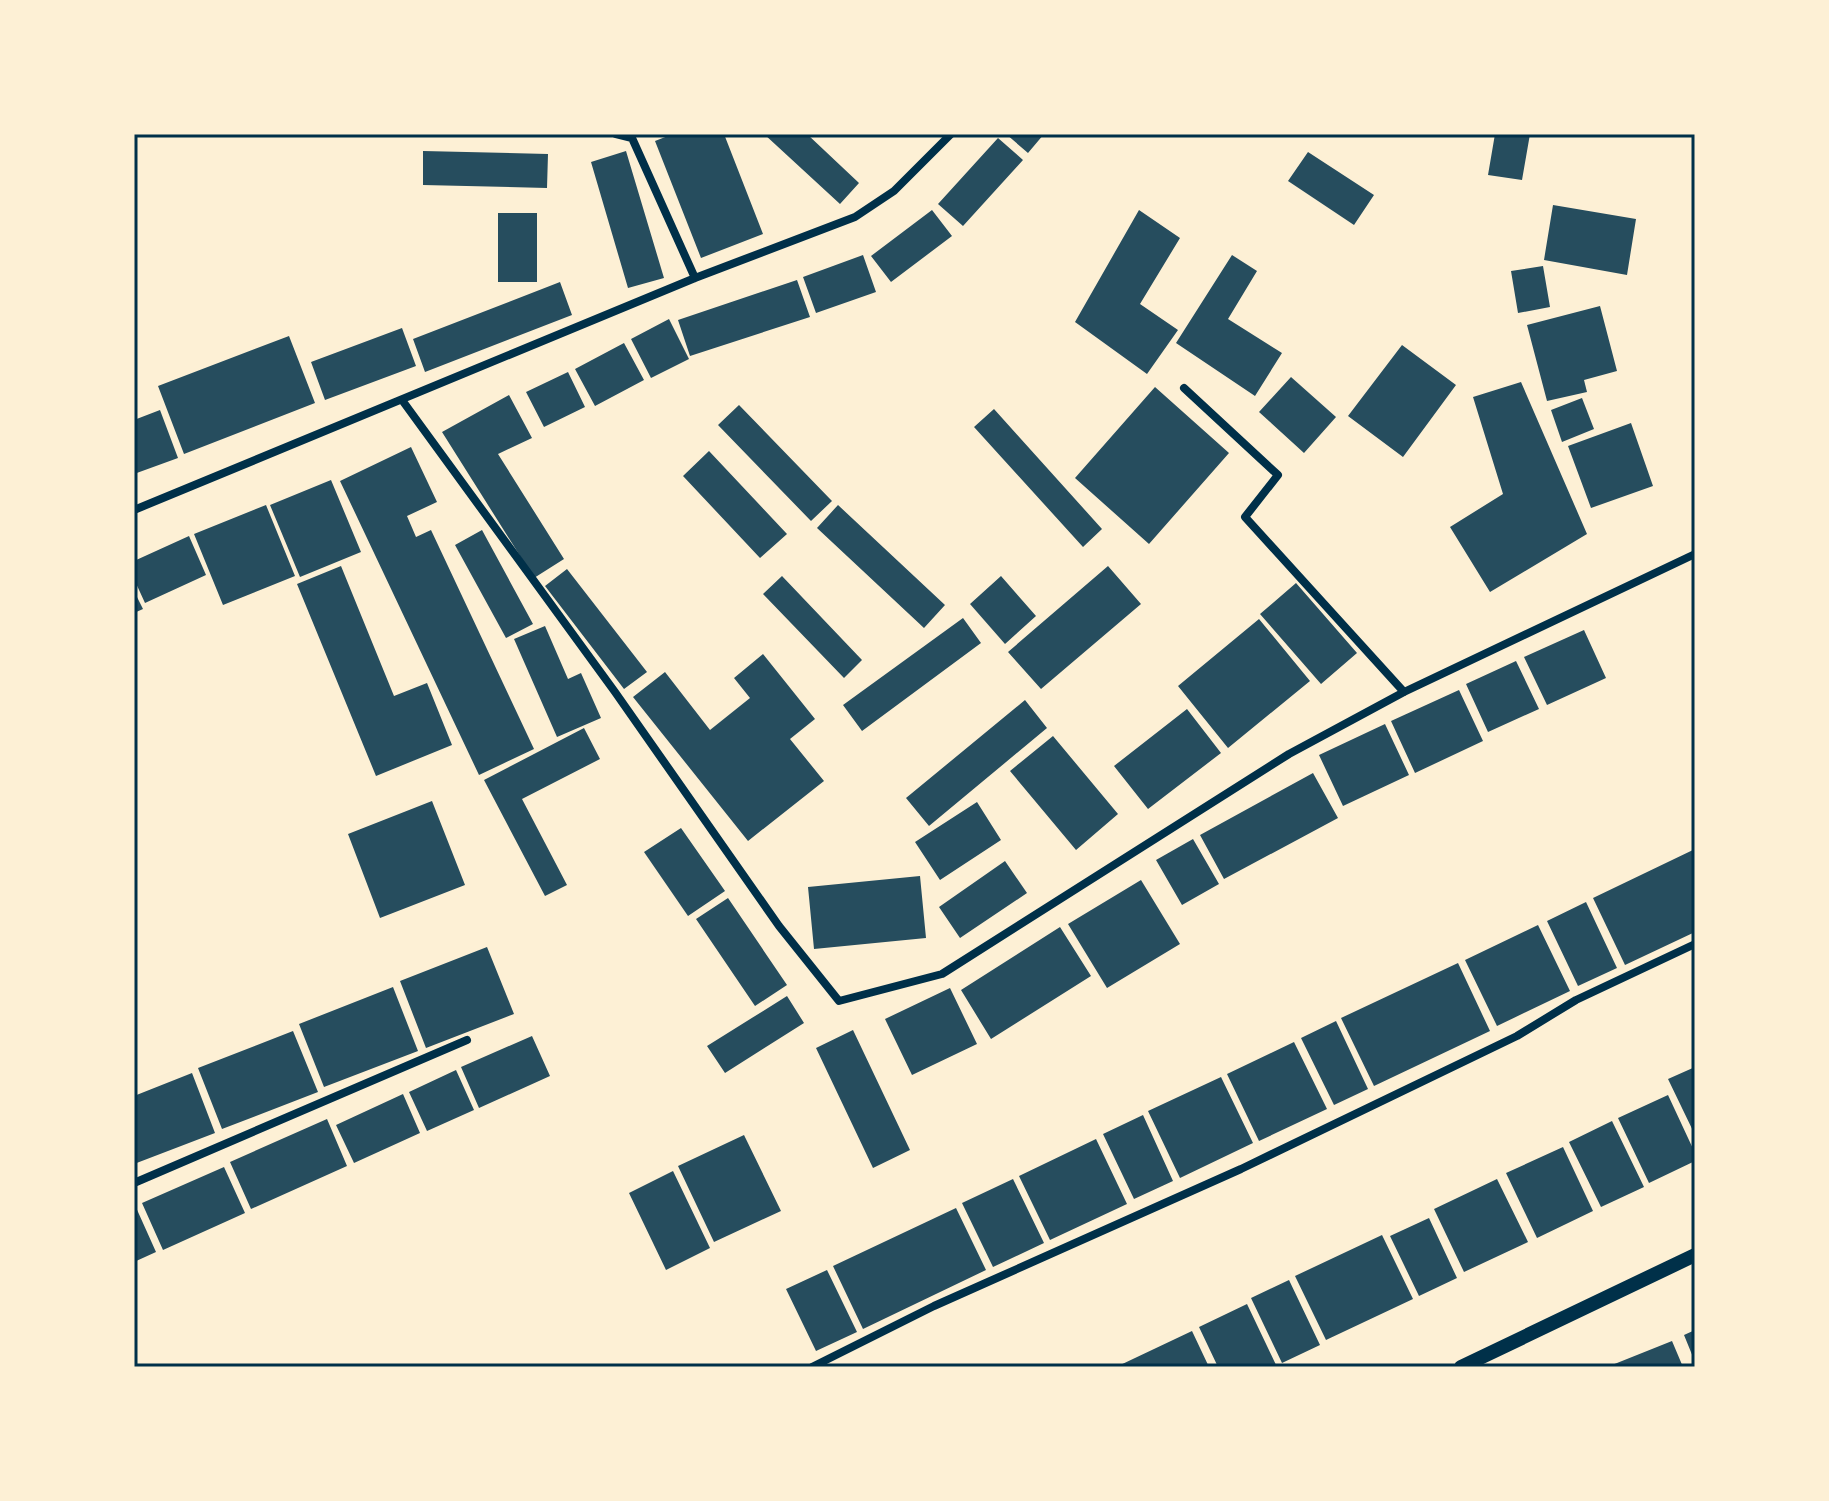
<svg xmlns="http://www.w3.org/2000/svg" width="1829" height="1501" font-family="'Noto Sans',sans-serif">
  <rect width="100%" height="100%" fill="#fdf0d5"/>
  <path fill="#264d5e" d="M673,134H724L763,234L701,258L655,141Z
    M764,134H807L859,183L840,204Z
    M1006,134H1044L1028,153Z
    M1495,134H1530L1522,180L1488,175Z
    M998,138L1023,160L963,226L938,204Z
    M423,151L548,154L547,188L423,185Z
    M626,151L664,278L628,288L591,162Z
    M1308,152L1374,195L1354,225L1288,181Z
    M1553,205L1636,219L1627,275L1544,260Z
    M932,210L952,236L891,282L871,256Z
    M1139,210L1180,238L1140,304L1178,330L1147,374L1075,322Z
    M498,213H537V282H498Z
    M863,255L876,292L816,313L803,277Z
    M1232,255L1257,271L1228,319L1282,353L1255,396L1176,343Z
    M1543,266L1550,307L1518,313L1511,271Z
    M797,280L810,317L690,356L678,320Z
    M560,282L572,315L425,372L413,339Z
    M1600,306L1617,371L1584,380L1587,392L1547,401L1527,325Z
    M669,319L689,359L651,378L631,339Z
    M402,328L416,366L325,400L311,362Z
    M289,336L315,403L184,454L158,386Z
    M624,343L644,380L595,406L575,369Z
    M1402,345L1456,385L1403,457L1348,416Z
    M568,372L585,407L544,427L526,392Z
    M1291,377L1336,417L1304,453L1259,412Z
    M1521,382L1587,534L1490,592L1450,527L1503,494L1473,397Z
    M1155,387L1229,453L1149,544L1075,478Z
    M509,395L532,438L498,454L564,559L534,578L442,432Z
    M1582,398L1594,429L1562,442L1551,410Z
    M739,405L832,501L811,521L718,425Z
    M994,409L1102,529L1083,547L974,427Z
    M160,410L178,458L134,474V420Z
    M1631,423L1653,486L1591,508L1568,446Z
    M411,447L437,502L407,516L416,537L431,530L534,749L479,775L340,481Z
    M709,451L787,534L760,558L683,476Z
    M331,480L361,552L300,577L270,505Z
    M266,505L295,576L223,605L194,534Z
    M838,505L945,605L924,628L817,528Z
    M482,530L533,624L506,638L455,545Z
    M189,536L206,575L145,603L134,579V561Z
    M341,566L394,696L427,683L452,745L376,776L297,584Z
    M1108,566L1141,604L1041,689L1008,652Z
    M567,569L647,672L624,689L545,586Z
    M782,576L862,660L844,678L763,594Z
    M1001,576L1036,616L1005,644L970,604Z
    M1296,583L1357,653L1321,684L1260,614Z
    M134,591L143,609L134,613Z
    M963,618L981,643L862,731L843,705Z
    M1259,619L1310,681L1228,748L1178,686Z
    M545,626L568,679L581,673L601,718L557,737L514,639Z
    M1584,630L1606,678L1547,705L1524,657Z
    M763,654L815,719L790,739L824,781L748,841L633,697L665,672L710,730L750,698L734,678Z
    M1516,661L1539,709L1488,732L1466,684Z
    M1459,690L1483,741L1415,773L1391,721Z
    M1025,700L1047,728L929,826L906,798Z
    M1187,709L1221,753L1148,809L1114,766Z
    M1385,724L1409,775L1343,806L1319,755Z
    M584,728L600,759L522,799L567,885L545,896L484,780Z
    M1053,736L1118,814L1076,850L1010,771Z
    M1313,773L1338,818L1224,879L1200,835Z
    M432,801L465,885L380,918L348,834Z
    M977,802L1001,840L940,880L915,842Z
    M681,828L725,891L688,916L644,852Z
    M1193,839L1219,884L1182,905L1156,860Z
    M1695,849V932L1625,965L1593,898Z
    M1005,861L1027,893L960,938L939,907Z
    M920,876L926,938L814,949L808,887Z
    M1141,880L1180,944L1107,988L1068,924Z
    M728,898L787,985L755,1006L696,919Z
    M1586,902L1617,968L1578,986L1547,921Z
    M1538,925L1570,991L1497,1026L1465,960Z
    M1060,927L1091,976L991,1039L961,990Z
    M487,947L514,1014L426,1048L400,981Z
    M1458,963L1490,1031L1374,1086L1341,1018Z
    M393,987L418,1051L324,1087L299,1024Z
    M950,988L977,1044L912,1075L885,1019Z
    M787,996L804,1023L725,1073L707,1046Z
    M1336,1021L1368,1089L1334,1105L1301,1038Z
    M853,1030L910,1150L873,1168L816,1048Z
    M293,1031L318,1092L222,1129L198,1068Z
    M532,1036L550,1076L479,1108L461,1067Z
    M1294,1042L1327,1109L1259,1141L1227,1074Z
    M1695,1067V1135L1668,1079Z
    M456,1070L474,1110L427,1131L409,1092Z
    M192,1073L215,1133L134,1164V1096Z
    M1221,1077L1253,1143L1180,1178L1148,1111Z
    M403,1094L420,1133L354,1163L336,1125Z
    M1668,1095L1695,1153V1161L1649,1183L1618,1118Z
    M1143,1115L1173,1181L1134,1199L1103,1134Z
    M327,1119L347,1166L251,1209L230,1162Z
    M1612,1121L1644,1187L1601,1207L1569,1142Z
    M744,1135L781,1211L714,1242L678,1166Z
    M1096,1139L1127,1204L1050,1240L1019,1176Z
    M1563,1147L1593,1211L1537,1238L1506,1173Z
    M224,1167L245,1213L163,1250L142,1203Z
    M673,1171L710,1248L666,1270L629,1193Z
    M1013,1179L1044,1243L993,1267L962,1203Z
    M1497,1179L1528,1242L1464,1272L1434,1209Z
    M134,1203L156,1252L134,1262Z
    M956,1208L986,1270L863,1329L833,1266Z
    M1429,1218L1457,1278L1419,1296L1390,1236Z
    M1382,1235L1413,1299L1326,1340L1295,1276Z
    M827,1270L857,1332L816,1351L786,1289Z
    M1289,1280L1320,1345L1282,1363L1251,1298Z
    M1247,1304L1277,1367H1218L1199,1327Z
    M1695,1330V1362L1684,1335Z
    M1192,1331L1209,1367H1116Z
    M1672,1341L1683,1367H1607Z"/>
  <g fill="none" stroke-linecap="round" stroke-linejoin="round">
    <path stroke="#003049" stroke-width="8" d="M616,134L632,138L695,278
      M1184,388L1278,475L1245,517L1404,692
      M402,400L615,692L779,926L839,1001L942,974L1289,754L1404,692L1695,554
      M134,510L695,278L855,217L894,191L951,134
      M134,1183L467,1040
      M812,1367L934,1306L1241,1169L1517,1036L1576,1000L1695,944"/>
    <path stroke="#003049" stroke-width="14" d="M1461,1367L1695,1255"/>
  </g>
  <rect width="1829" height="1501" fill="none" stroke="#fdf0d5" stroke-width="272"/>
  <rect x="136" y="136" width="1557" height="1229" fill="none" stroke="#003049" stroke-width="3"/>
</svg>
